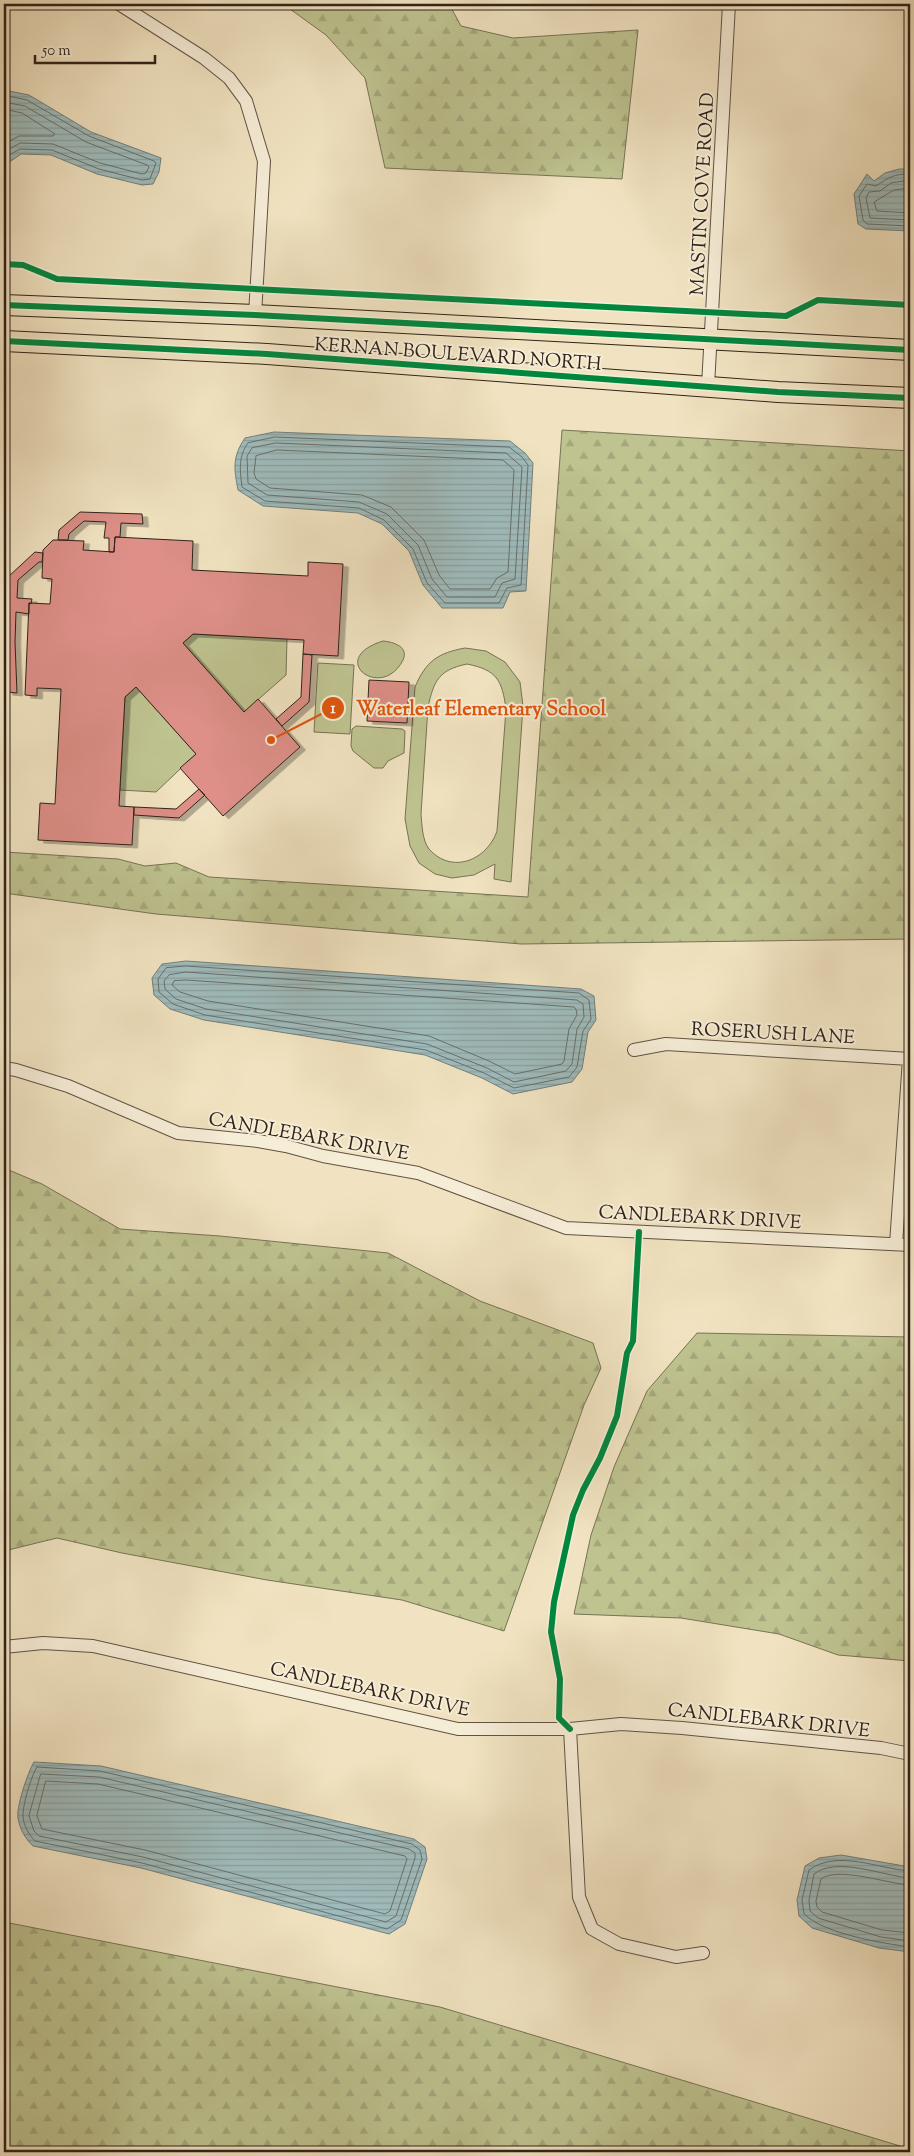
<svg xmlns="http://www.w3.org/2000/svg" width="914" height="2156" font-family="'Sorts Mill Goudy',serif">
  <defs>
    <pattern id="forest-firs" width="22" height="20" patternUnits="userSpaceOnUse" patternTransform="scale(1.25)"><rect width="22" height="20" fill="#bec390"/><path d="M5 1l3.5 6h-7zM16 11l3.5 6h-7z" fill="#a4a77c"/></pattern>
    <pattern id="water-rules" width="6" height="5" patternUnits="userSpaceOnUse" patternTransform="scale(1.25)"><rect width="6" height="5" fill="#9fbcbd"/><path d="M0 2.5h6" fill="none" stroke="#89a1a2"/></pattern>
    <filter id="shadow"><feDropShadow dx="5.5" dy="3" stdDeviation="0" flood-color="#0004"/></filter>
  </defs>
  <rect width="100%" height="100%" fill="#f1e3c1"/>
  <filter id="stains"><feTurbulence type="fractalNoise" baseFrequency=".004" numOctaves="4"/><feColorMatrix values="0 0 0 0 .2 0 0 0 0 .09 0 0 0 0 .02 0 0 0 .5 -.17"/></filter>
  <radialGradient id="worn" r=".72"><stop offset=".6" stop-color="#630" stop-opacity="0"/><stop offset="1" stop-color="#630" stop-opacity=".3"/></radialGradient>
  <path fill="url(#forest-firs)" stroke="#777355" d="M283,4H449L461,26L513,38L638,30L622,179L385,168L365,78L326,35Z
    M562,430L910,451V939L521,944L156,914L4,893V852L118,859L145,866L176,863L209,877L528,897Z
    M4,1168L42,1184L120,1229L220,1236L388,1253L480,1301L593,1343L601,1368L584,1405L504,1631L402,1600L267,1580L122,1553L57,1538L4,1551Z
    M697,1333L910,1337V1661L838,1655L779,1634L681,1618L574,1614L591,1535L614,1467L647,1391Z
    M4,1922L440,2007L910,2149V2152H4Z"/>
  <path fill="#bec390" stroke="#777355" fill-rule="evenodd" d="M193,634L287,639L286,675L244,712L183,643Z
    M383,641C394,642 409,647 403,660C382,702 325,659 383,641Z
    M465,648L486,651L505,662L520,682L523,706L511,882L494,879L495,864L474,875L452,878L435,874L419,863L410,846L405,819L415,687C426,661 438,653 465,648ZM467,664C497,670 502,680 506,709L497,831C487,860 452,875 429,849C422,840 422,824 421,814L428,707C434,680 439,670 467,664Z
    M318,663L354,665L350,734L314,732Z
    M136,687L196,754L156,792L120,790L125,697Z
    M356,726L402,729L405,731L404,753L388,761L383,768H374L353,751L351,746L352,729Z"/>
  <path fill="url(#water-rules)" stroke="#737f7c" d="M4,90L29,95L91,132L161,158L159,172L153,184L142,185L97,174L51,155L21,154L11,161L4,163Z
    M899,169H910V231L866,229L858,224L854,194L867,174L874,181L885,173Z
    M274,432L510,441L525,453L533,463L526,591L510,592L503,608H442L423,585L409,551L382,524L358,513L263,506L238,490C234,469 232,457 245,438Z
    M186,961L581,989L594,996L596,1020L588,1032L582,1069L572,1082L513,1094L482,1078L425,1055L204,1020L170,1009L154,995L152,978L162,964Z
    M34,1762L101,1766L414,1839L425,1847L427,1859L405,1924L389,1934L141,1868L33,1846C25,1838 20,1830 18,1818C16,1807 28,1772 34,1762Z
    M841,1855L910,1867V1952L879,1948L812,1928L799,1916L797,1900L805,1866L819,1858Z"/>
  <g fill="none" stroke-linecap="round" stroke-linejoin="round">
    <path stroke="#68706c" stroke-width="1" d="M4,95L27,100L89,136L154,161L156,163L150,179L142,180L99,169L52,150L20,149L4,158
      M4,102L25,106L86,142L147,165L149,167L146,173L142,174L100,163L53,144L20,143L4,152
      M4,109L22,113L55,134L53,136H19L4,144
      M910,174C893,174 890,177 876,186L867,184L859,196L863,220L867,224L910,226
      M910,180L891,183L880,191L869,192L866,198L870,218L910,220
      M910,188L894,190L874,202L877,211L910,213
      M275,437L509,447L522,457L528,465L521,585L507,588L499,603H445L427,583L413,549L384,520L359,508L265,501L242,487C240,471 238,456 248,443Z
      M276,443L506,453L522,467L515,579L502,583L495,597H447L432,579L418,545L387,514L359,502L267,495L248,483L247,456L252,448Z
      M277,450L503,460L514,470L508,572L497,578L490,589H450L439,575L424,540L391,507L362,495L270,488L256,479L254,473L256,456Z
      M186,966L579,993L589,1000L591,1019L583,1031L577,1067L569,1077L514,1088L484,1073L426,1050L205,1015L173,1004L159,992L158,979L166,968Z
      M186,972L577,1000L583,1004L584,1017L577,1029L572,1064L566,1071L514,1082L487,1068L427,1044L206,1009L176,999L165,989L164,981L169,975Z
      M186,980L574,1007L576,1009L577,1015L569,1029L564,1061L562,1064L515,1074L489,1061L429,1036L208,1001L180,992L172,985L174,981Z
      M37,1767L100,1771L412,1844L420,1850L422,1859L401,1920L387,1929L142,1863L35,1841C29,1835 24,1826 23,1817C22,1807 31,1776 37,1767Z
      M41,1774L99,1777L409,1849L415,1853V1858L396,1916L386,1922L143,1857L39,1836L34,1831L29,1816Z
      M46,1781L98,1784L405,1856L407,1859L390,1911L385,1914L145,1850L42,1829L37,1816Z
      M910,1871C878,1869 838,1849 809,1870L802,1900L804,1914C825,1934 881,1943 910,1947
      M910,1878C883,1876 837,1856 814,1874L809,1900L810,1911L818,1918L881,1937L910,1941
      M910,1885C888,1884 838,1866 821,1879L816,1901L817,1907L822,1912L882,1930L910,1933"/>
  </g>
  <path fill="#dd8f88" stroke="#30231a" filter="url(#shadow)" d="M80,512L142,514L143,524L121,523L120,537H115L114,552H109V538H104L106,522L84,521L69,534L68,540H58L59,530Z
    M115,537L193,541L192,570L308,576V562L343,564L338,656L303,654L304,640L193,634L183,643L244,712L258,699L300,747L223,816L180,768L196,754L136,687L125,697L119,806L134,807L132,845L38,840L40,803L55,804L61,689L37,688V696L25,695L29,603L50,604L52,579L42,578L43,550L53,540H58L84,541L83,550L114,552Z
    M35,552L43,553L42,562H39L18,580L17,598L32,599L31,604L29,603V614L16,612L15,642L17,693L7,692L5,642L8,577Z
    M303,654L312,655L309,702L282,726L276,719L301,697Z
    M369,680L409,682L407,723L367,721Z
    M199,789L205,795L179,818L134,815V807L176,809Z"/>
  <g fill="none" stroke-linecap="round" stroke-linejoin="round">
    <defs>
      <path id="minor" d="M119,4L204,58L229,78L246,101L264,161L255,315
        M708,386L729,4
        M634,1050L666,1044L910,1059
        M4,1068L16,1070L68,1086L178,1133L258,1141L286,1146L323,1156L418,1173L566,1228L910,1245
        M896,1244L909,1059
        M4,1647L43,1643L93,1646L458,1729H570L621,1724L682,1728L881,1748L910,1754
        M570,1729L579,1897L592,1929L619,1944L676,1957L703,1953"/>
      <path id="primary" d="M4,305L255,315L910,350
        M4,341L267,354L778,392L910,398"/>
    </defs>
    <use href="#minor" stroke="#605344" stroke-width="14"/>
    <use href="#primary" stroke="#30231a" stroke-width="22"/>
    <use href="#minor" stroke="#f6edd7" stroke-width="12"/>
    <use href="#primary" stroke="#f1e3c1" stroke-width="20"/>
    <defs>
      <path id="cycleway" d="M4,264L23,265L57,279L786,316L818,300L910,305
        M4,305L255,315L910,350
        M4,341L267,354L778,392L910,398
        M570,1729L559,1718L560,1679L551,1632L554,1602L573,1515L583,1490L600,1458L617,1416L627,1353L633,1341L639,1232"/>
    </defs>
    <use href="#cycleway" stroke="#f6edd7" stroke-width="9"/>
    <use href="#cycleway" stroke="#00873e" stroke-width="6"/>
  </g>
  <g text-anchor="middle" stroke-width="4" stroke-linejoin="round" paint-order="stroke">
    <g font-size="19" fill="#30231a" stroke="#f6edd7">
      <text transform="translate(701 194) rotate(-87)" y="7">MASTIN COVE ROAD</text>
      <text transform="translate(458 353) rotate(4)" y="7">KERNAN BOULEVARD NORTH</text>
      <text transform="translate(773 1032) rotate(3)" y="7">ROSERUSH LANE</text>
      <text transform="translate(309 1135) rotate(10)" y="7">CANDLEBARK DRIVE</text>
      <text transform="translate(700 1216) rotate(3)" y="7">CANDLEBARK DRIVE</text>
      <text transform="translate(370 1688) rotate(12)" y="7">CANDLEBARK DRIVE</text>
      <text transform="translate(769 1719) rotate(6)" y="7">CANDLEBARK DRIVE</text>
    </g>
  </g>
  <path fill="none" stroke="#df560d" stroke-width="2" d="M271 740L333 708"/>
  <g fill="#df560d" stroke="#f6edd7" stroke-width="2">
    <circle cx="271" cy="740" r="5"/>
    <circle cx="333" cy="708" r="12"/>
  </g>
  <g font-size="15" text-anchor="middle" font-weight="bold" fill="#fff">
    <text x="333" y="713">1</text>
  </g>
  <g font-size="20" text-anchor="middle" font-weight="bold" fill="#df560d" stroke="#f6edd7" stroke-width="4" stroke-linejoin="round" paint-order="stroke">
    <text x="481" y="715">Waterleaf Elementary School</text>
  </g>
  <rect width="914" height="2156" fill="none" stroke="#f1e3c1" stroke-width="20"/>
  <rect x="5" y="5" width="904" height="2146" fill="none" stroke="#30231a" stroke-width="2.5"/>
  <rect x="10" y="10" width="894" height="2136" fill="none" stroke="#30231a"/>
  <path d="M35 55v8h120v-8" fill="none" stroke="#30231a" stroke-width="2.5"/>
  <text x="42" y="55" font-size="15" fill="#30231a" stroke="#f6edd7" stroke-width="4" paint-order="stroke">50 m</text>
  <rect width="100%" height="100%" filter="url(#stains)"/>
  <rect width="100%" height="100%" fill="url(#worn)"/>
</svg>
